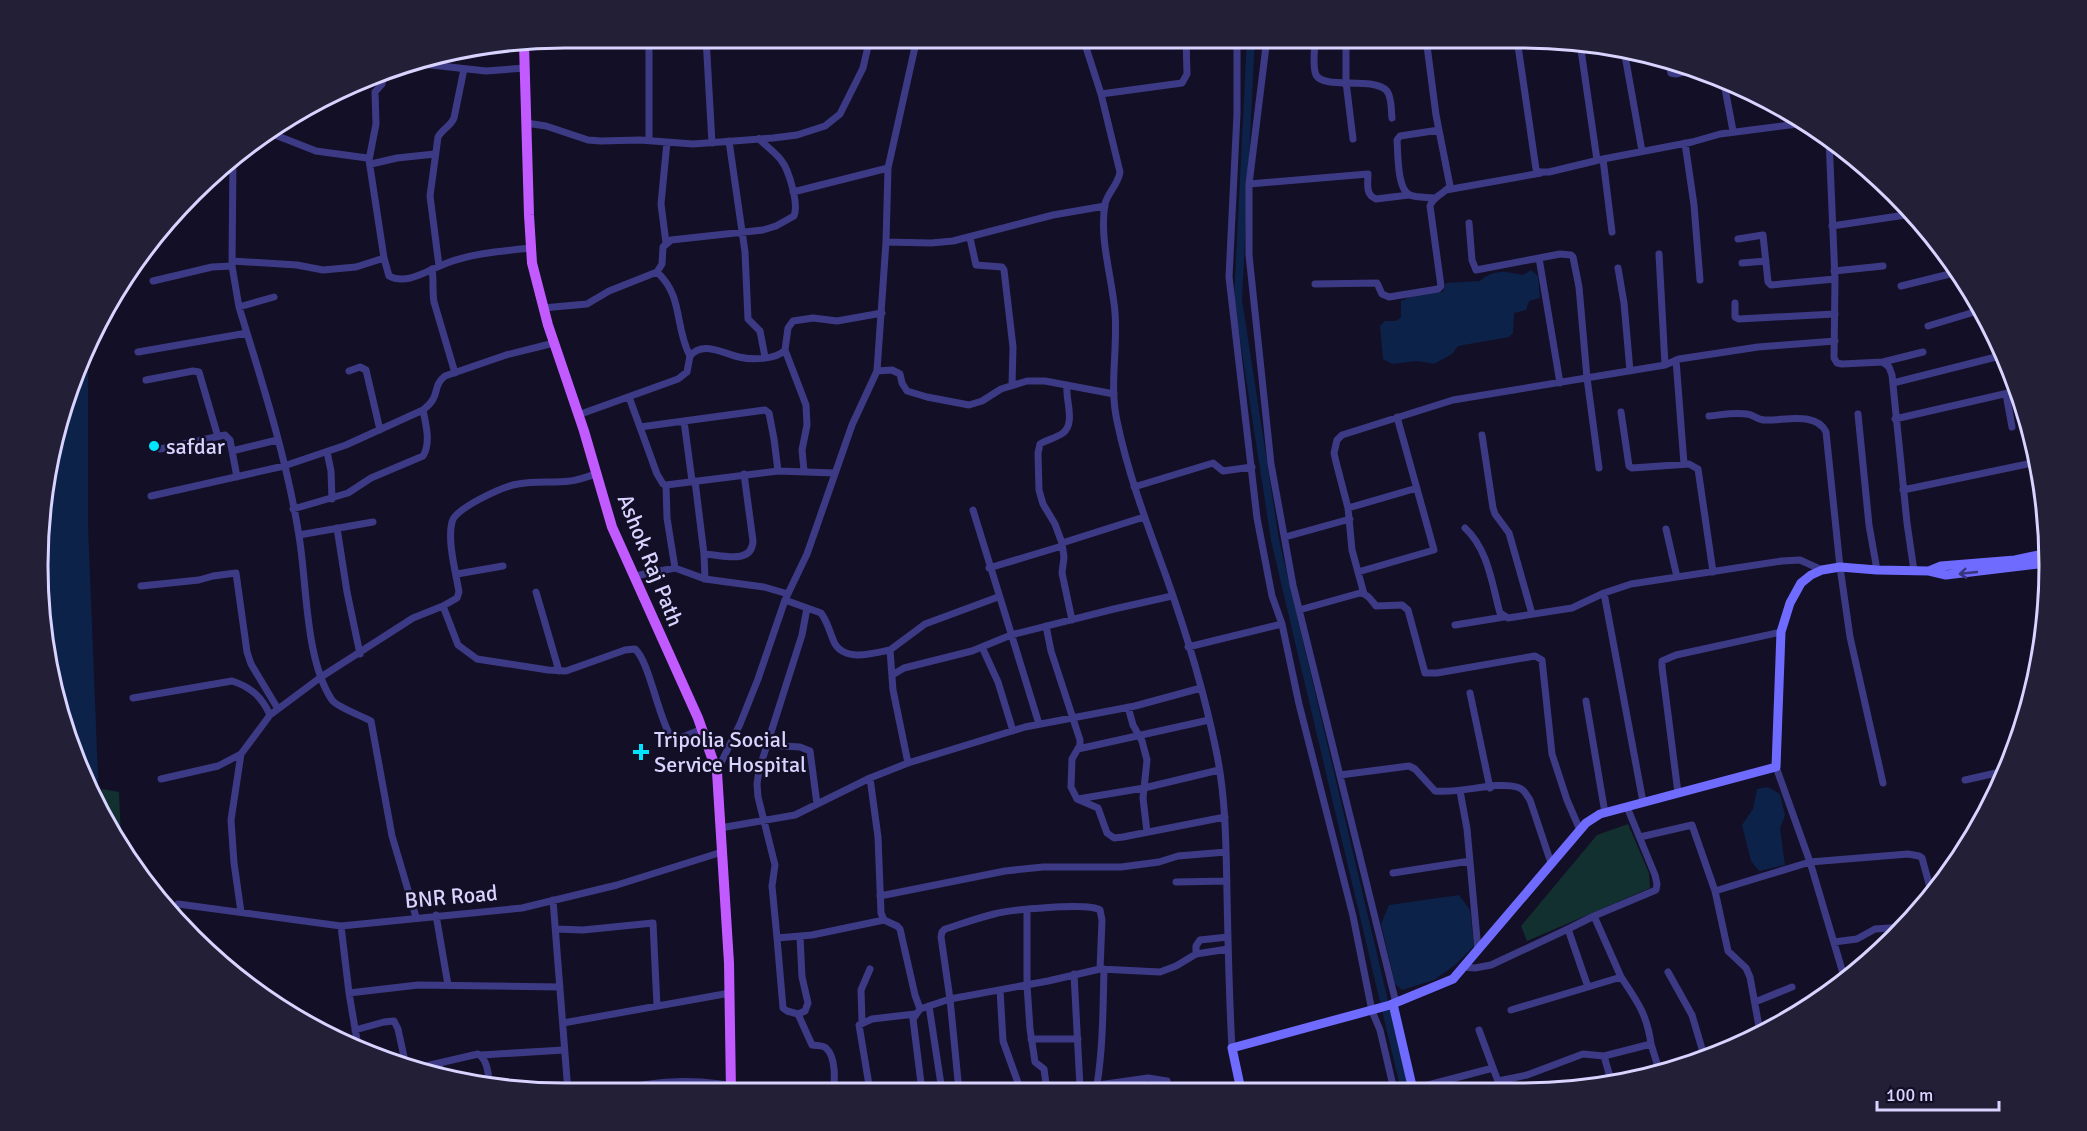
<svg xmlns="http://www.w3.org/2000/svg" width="2087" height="1131" font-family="Signika,sans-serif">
  <rect width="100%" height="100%" fill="#130f26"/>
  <path fill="#12302f" d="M102,789L119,792L121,837L103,809Z
    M1628,824L1649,873L1650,888L1527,941L1521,926L1597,835Z"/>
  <path fill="#0c2248" d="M1531,270L1538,276L1540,298L1529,301L1526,310L1514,313L1513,333L1509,337L1458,346L1452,354L1434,364L1418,361L1392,364L1383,359L1380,326L1385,321H1396L1401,317V301L1421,292H1443L1446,283L1480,281C1492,269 1508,271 1523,275Z
    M88,357V525L99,802L78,768L39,600L55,429Z
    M1768,787L1780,794L1785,815L1780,829L1785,865L1759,871L1751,861L1742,825L1753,809L1757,789Z
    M1459,895L1470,910L1474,946L1455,965L1434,980L1402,990L1395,984L1381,924L1389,905Z"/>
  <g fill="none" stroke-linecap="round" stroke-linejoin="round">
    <path stroke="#0c2248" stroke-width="8" d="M1251,38L1238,300L1275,540L1405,1090"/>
    <path stroke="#3d3a85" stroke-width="7" d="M706,38L712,143
      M945,38H956
      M1083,38L1101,94L1120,172C1118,185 1108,192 1105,204C1099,239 1112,277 1115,312C1118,348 1109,385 1117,421C1128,474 1147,524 1166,576C1186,632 1204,691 1216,750C1226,797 1226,846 1227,894C1228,945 1229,996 1232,1048
      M1237,38V114L1229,277L1257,518L1272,596L1282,624L1299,704L1353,916L1372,1011L1380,1030L1394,1090
      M1267,38L1249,184V255L1271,464L1293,585L1396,1003
      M1315,38C1315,49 1312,66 1316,75C1324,90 1374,76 1387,91C1392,98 1391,110 1392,118
      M1517,39L1536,169L1539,172H1549L1603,159L1692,142L1720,134L1805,123
      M1580,43L1597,160
      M1518,46L1559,39
      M1346,47V82L1353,139
      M1624,50L1642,151
      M1667,59L1671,73L1676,74L1693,70
      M413,63L486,71L525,68
      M1724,83L1733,131
      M1101,94L1182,83L1187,74L1186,38
      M1794,114L1795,124
      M526,123L546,126L588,140L601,141L640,140L693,144L773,138L797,135L825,126L840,114L863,68L870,38
      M270,133L316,151L367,158L369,160L384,258
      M1829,139L1835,279L1834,358L1837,363L1842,364L1883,362L1889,367L1892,375L1907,523L1914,571
      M649,140V38
      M729,141L745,252L748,319L760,331L765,357
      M1685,143L1694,205L1700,280
      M233,158L232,266L239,307C262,382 287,459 299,536C307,583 305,660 332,700C337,707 362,716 371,721L392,836L416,917
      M1603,159L1612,232
      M369,160L376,124L375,92L382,84L384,72
      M371,164L397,158L435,154
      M1249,184L1368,174C1368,183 1365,195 1376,199L1409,195
      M1446,190L1541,173
      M793,192L888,168
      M1434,198C1427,197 1417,198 1410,195C1397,190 1398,153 1397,140L1400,136L1439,130
      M1469,223L1472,260L1476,270L1560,254L1571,255L1573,257L1579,287L1587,378L1599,468
      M1832,226L1912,214
      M970,238L976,265L1002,267L1004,270L1013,347L1012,385
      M1738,239L1763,235L1768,282L1771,285L1835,279
      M886,242L931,243L953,241L1053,215L1105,206
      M666,243L661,204L667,142
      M1659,254L1665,365
      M1539,258L1560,383
      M232,261L297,265L323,270L356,267L384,258L389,276C407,286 430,269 447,263C473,253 503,251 531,248
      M1742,263L1766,261
      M439,266L430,196L438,137C442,129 450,127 454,118L464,69
      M1618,268L1624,303L1630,371
      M432,269C434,280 432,291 434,302L455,373
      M1834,271L1883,266
      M657,272C684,297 674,326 690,356
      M153,281L212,267L232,266
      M1315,284L1377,283L1382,294L1389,297L1438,289L1441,286L1430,206C1433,196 1444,194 1450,186L1436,115L1426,38
      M1901,286L1958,272
      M1735,303V317L1739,319L1835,314
      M239,307L274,297
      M543,308L587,304L609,291L657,272L662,264L663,247L671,240L763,230L776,226L794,216C799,204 789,170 781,160C775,152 766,146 759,139
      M1928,326L1981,310
      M785,350L806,405L807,425L802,450L804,471
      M138,352L247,333
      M1676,360L1684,464
      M1883,362L1923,352
      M349,371L360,367L366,370L380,430
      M877,371L892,370L900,374L902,383L907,391L927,397L969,405L982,401L1001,389L1027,381H1045L1114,394
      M146,380L193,371L199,372L218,437
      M1893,383L2004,355
      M1067,385C1065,399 1076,423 1063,433C1056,438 1047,440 1040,444L1038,453L1039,490L1043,504L1055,524L1062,543L1064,557L1062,573L1072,620
      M2006,394L2012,427
      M629,397L657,474L663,484L666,485L778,471L835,473
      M1621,412L1629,466L1632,468L1689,464L1698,469L1713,572
      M1858,414L1869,525L1877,570
      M578,415L678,379L687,372L690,356C703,340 724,354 739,357C751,360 776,360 785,350L788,328L793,321L813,318L837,321L882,313
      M1709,416C1721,415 1734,412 1747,414C1754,415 1758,420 1765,420C1784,421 1816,411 1826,432L1840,567L1850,637L1883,783
      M1895,419L2017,391
      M684,421L692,481
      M640,427L765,410L769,413L774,439L778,471
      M1482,435L1493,508L1495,514L1509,533L1532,614
      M160,449L225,435L230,440L237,477
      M232,451L277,440
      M327,452L331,471L332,499
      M695,481L704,554L705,579
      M666,485L667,518L675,568
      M1134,487L1213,463L1223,471L1252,467
      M1903,490L2037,462
      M151,496L284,466L346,445L423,410C442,396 431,387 445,376L506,355L554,343
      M1348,508L1417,488
      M293,509L348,493L371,478L423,456C431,443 426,425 423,410
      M973,510L1039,724
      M337,528L347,592L360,654
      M1465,528C1488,549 1492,584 1500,613L1508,618L1572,608L1604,593L1631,584L1782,561L1800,560L1822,570
      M1666,529L1677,577
      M299,535L373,522
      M1285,537L1350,519
      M1062,543L1144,517
      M704,554C722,555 752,565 753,541L744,474
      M989,568L1062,546
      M1358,572L1434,550L1397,417
      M457,574L503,566
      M635,576L675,568L705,579L764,587L788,594
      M141,586L199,580L213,576L236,573L247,652L251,664L278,709
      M536,592L559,671
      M1604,593L1643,802
      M1364,594L1352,550L1348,508L1336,462L1334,453L1337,440L1342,435L1453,400L1665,365L1679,359L1758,347L1835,341
      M785,600L821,613C828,622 830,634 835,644C846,662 874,653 890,650
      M443,606L458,645L477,659L548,670L566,671L625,650L635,649C649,661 658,716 671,737L678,739L702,729
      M1299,610L1360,593C1368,594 1371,600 1376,606L1402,605L1408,610L1425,673H1437L1535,656L1542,660L1552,754L1567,800L1580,830
      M1455,625L1504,617
      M1046,626L1051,651L1080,740V745L1072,759L1071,787L1077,799L1098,808L1107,833L1114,838L1123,837L1225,817
      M982,647L998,682L1013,731
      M1188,647L1282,624
      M894,674L904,668L972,651L1011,635L1114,609L1172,596
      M1470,693L1490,788
      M133,698L232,681C251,687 262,697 270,715
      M1586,701L1605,813
      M1128,707L1133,725L1142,741L1147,760L1143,798L1147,832
      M767,745L800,747L810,751L817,804
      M1078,749L1209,720
      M908,763L893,690L890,650L925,624L998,597
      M1776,767L1810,862L1845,980
      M717,771L740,724L758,679L785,600L807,554L852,425L877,371L886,242L888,168L917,38
      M1340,775L1409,766L1415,769L1435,791C1460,794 1496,781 1517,787C1524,789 1526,794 1530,800L1551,863
      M870,778L878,837L881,913L884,920L897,926L900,929L915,995L920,1009
      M161,779L218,766L241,754
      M1965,780L2005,771
      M1460,791L1467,829L1478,950
      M1678,793L1662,667V661L1676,655L1781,632
      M1078,799L1144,788L1219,770
      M720,828L795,815L870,778L908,763L1025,727L1135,706L1201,688
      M1640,837L1692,825L1715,891L1728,951L1746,968L1750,977L1760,1032
      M1393,873L1470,861
      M1176,882L1227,881
      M1715,891L1810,862L1908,854L1919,856L1922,858L1931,891
      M880,896L1005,871L1043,867H1121L1159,862L1178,856L1226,852
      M553,900L568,1092
      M178,904L341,926L522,908L617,885L722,852
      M1027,910V985L1030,1029L1035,1062L1044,1069L1047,1091
      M241,912L234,863L231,820L241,754L270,715L321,677L413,618L443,606L457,598L459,592C456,573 447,541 452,522C455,508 504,486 518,484C535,481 553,483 570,481C579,480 588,476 597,474
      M436,915L448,985
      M341,926L349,993L358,1046
      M556,929L583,930L653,923L657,1006
      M1568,929L1594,916L1656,890L1657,884L1655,875L1627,807
      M777,938L772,886L775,865L758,797L757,784L759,770L802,635L807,608
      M1834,942L1857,939L1875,929L1904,927
      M1196,954V946L1200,940L1228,937
      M1463,967L1475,968L1491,965L1568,929L1588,987L1511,1010
      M1668,972L1692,1015L1705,1059
      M1074,974L1080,1087
      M1621,977C1637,1001 1647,1014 1651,1044
      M1588,987L1621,977L1594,916
      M1000,990L1003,1041L1021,1091
      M349,993L418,985L560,987
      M1755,1002L1792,987
      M929,1006L942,1091
      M798,1014L805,1011L808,1003L802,977L800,937
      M862,1022L861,990L870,969
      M563,1023L730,993
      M355,1030L384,1022L394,1021L398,1029L406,1066
      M1479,1030L1493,1068
      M1031,1039H1078
      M481,1055L564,1050
      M1604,1056L1612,1084
      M439,1063L442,1078
      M413,1069L478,1054C488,1060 488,1074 490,1086
      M1097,1085C1103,1047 1103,1008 1104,969
      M1413,1089L1493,1068L1498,1081L1527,1075L1583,1054L1604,1056L1651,1044L1660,1073
      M833,1091C835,1080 836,1057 826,1048C823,1045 817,1046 812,1045L798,1014L787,1011L783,1008L777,938L812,935L884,920
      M870,1091L859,1025L872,1019L915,1014
      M922,1091L913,1019L920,1009L950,999L941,937L942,932L945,929C961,924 978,918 994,914C1010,910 1088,902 1100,910L1102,920L1100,969
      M959,1091L950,999L1048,981L1100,969L1160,972L1176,966L1196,954L1228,949
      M1056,1091L1148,1078L1167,1081
      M619,1092C663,1075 722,1082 767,1092"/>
    <path stroke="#6f6bff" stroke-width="9" d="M1929,571L1941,566L2015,560L2048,553
      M1393,1004L1413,1090
      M1241,1090L1232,1048L1390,1005L1453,979L1586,823L1600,814L1776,767L1781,632L1790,603L1801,583L1811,575L1822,570L1840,567L1877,570L1929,571L1946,575L2047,563"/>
    <path stroke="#c25bff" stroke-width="10" d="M524,44L529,215L532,263L548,325L584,431L612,527L698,718L717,772L729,963L731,1092"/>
    <path stroke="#ff4fa3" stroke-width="12" d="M42,564L44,624"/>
  </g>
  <defs><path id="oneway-shaft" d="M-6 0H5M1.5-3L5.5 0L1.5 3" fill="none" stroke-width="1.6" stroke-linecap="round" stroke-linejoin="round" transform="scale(1.5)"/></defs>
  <use stroke="#38347d" href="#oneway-shaft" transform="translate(1968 573) rotate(174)"/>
  <g fill="#00e5ff" stroke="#130f26" stroke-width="2">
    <circle cx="154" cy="446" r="6"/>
    <path d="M638 743h6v6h6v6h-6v6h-6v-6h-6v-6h6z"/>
  </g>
  <g text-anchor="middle" stroke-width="5" stroke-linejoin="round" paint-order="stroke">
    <g font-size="22" fill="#d9d4ff" stroke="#130f26" text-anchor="start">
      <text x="166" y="454">safdar</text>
      <text x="654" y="747">Tripolia Social<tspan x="654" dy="25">Service Hospital</tspan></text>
    </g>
    <g font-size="22" fill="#d9d4ff" stroke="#130f26">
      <text transform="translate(651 560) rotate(68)" y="8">Ashok Raj Path</text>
      <text transform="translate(451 896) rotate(-5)" y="8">BNR Road</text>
    </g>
  </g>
  <path d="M0 0H2087V1131H0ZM565 48H1522A517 517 0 0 1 2039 565V566A517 517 0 0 1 1522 1083H565A517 517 0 0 1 48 566V565A517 517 0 0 1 565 48Z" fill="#231f37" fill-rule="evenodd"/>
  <path fill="none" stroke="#d9d4ff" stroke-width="3" d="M565 48H1522A517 517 0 0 1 2039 565V566A517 517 0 0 1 1522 1083H565A517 517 0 0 1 48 566V565A517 517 0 0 1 565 48Z"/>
  <path d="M1877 1101v9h122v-9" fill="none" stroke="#d9d4ff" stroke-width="3"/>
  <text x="1886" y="1101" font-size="18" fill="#d9d4ff" stroke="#130f26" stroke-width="4.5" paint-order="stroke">100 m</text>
</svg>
